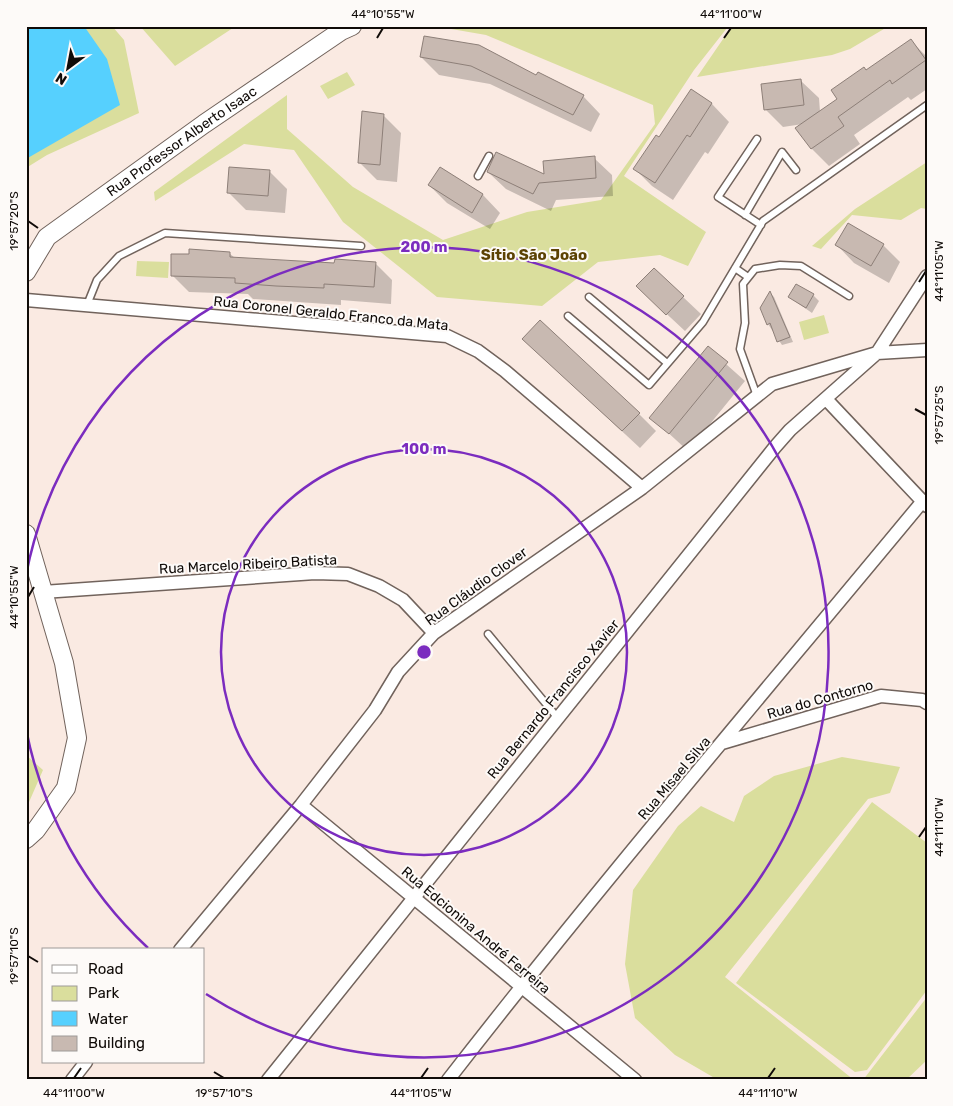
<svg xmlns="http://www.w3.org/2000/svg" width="953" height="1106" font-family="Rubik,sans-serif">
  <rect width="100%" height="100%" fill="#faeae2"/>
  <path fill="#dade9d" d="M26,26H112L124,40L139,113L47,155L26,168Z
    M140,26H236L175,66Z
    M434,26L727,28L694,70L624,176L706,232L688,266L660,255L598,262L542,306L437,297L343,222L294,150L244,144L155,201L154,192L287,95V129L353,187L443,240L527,212L601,200L655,124L653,105L486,35Z
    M732,26H889L850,49L832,55L697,77Z
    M347,72L355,85L328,99L320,86Z
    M927,162V209L921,208L901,220L852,215L821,249L812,246L855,209Z
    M137,261L169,262L168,278L136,276Z
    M824,315L829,333L804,340L799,322Z
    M26,755L43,770L26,809Z
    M842,757L900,767L890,793L868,799L725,977L854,1080H718L675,1055L635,1018L625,964L633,890L678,826L701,806L734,822L744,796L774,776Z
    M872,802L927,843V990L867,1070L855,1072L736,983Z
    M927,997V1060L906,1080H863Z"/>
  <path fill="#56d0fe" d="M26,26H84L107,59L120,105L26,159Z"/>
  <path fill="#0003" d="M911,41L927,57V89L911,100L908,97L854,135L860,144L829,166L811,148L803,124L783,127L765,109L801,81L819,98L820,112L839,99L867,71Z
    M421,57L537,77L583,96L600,114L591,132L490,84L439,75Z
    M691,91L712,104L729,122L708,154L705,152L673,200L652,186L635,169L659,139Z
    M383,115L401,133L397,182L377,180L359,162Z
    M594,158L612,175L613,196L556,200L551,211L506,189L488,172L546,176Z
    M440,168L483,195L500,213L490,229L447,203L429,185Z
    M269,171L287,189L285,213L246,210L228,192Z
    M837,245H883L900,262L889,283L854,263Z
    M229,253L235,258L336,264L375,263L392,280L391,304L341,300V305L253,299L248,294L189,292L172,275Z
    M770,293L774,297L793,342L782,345L768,324Z
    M813,295L819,301L812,313L789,297Z
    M683,297L701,314L685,331L656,304Z
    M708,348L745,381L688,451L651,417Z
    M541,356L639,414L656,431L640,448Z"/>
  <path fill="#c8b9b1" stroke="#8d7f78" d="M424,36L479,45L536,75L538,72L584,95L573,115L471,66L420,57Z
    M911,39L926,60L892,84L890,80L838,117L844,126L811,149L795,128L837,99L831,90L864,67L866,70Z
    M801,79L804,105L764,110L761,84Z
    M691,89L712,103L690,137L687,135L655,183L633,169L656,135L659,137Z
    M362,111L384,114L380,165L358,163Z
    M496,152L544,174L543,161L595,156L596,178L539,183L533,194L487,172Z
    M229,167L270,170L268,196L227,193Z
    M440,167L483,194L472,213L428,185Z
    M848,223L884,244L871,266L835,245Z
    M189,249L230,252V257L334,263L335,259L376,262L374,287L324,284V288L276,286L235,283V278L171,276V254H189Z
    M654,268L684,296L666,315L636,286Z
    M796,284L814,294L806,308L788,297Z
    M770,291L790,337L777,342L770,323L767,325L760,308Z
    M540,320L640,413L622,431L522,339Z
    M708,346L728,362L669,434L649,418Z"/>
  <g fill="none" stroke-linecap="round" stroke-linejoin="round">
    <defs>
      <path id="lane" d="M757,139L718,197L761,225
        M478,176L489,156
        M745,215L782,152L796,170
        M735,268L748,277
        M589,297L667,363
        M87,305L97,280L119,256L165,233L361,246
        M568,316L649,385L703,322L763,221L927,105
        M757,396L740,349L745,323L743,284L755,269L780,265L801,266L849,296
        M488,634L557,717"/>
      <path id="street" d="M26,300L447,336L478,351L505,371L642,488
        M826,399L927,506
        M43,592L315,573L348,574L379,586L403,600L434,633
        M722,743L881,696L922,700L927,703
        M301,805L635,1080
        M180,950L301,805L375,710L398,672L434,633L642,488L772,384L877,353L927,350
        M72,1080L86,1062
        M268,1080L775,447L790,430L877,353L927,276
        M448,1080C601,883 763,694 922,502L927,501"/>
      <g id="secondary">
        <path id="s1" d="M26,272L47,237L204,124L341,31L352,26"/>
        <path d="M26,534L64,663L77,738L66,788L36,830L26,839"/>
      </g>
    </defs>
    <use href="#lane" stroke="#71635c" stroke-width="9"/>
    <use href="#street" stroke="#71635c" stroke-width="15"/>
    <use href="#secondary" stroke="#71635c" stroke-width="20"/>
    <use href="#lane" stroke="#fff" stroke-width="6"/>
    <use href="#street" stroke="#fff" stroke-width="12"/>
    <use href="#secondary" stroke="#fff" stroke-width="18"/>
  </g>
  <path fill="none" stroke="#100b08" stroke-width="2" d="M377,38L383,28M724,38L731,28M28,221L38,228M919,282L926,271M915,409L926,415M28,597L34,587M919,837L926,827M28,956L38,962M214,1072L224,1078M74,1078L81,1068M421,1078L428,1068M768,1078L775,1068"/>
  <g fill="none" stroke="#7b2cbf" stroke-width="2.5">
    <circle cx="424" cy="652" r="203"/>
    <path d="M148 948A405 405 0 0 1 26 729M26 575A405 405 0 1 1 206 994"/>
  </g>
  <g text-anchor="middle" stroke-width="4" stroke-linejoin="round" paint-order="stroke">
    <g font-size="14" fill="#100b08" stroke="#fdfaf8">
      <text dy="5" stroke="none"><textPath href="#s1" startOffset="206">Rua Professor Alberto Isaac</textPath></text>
      <text transform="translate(331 313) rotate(6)" y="5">Rua Coronel Geraldo Franco da Mata</text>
      <text transform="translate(248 564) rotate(-3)" y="5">Rua Marcelo Ribeiro Batista</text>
      <text transform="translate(476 586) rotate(-36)" y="5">Rua Cláudio Clover</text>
      <text transform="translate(553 699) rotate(-51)" y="5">Rua Bernardo Francisco Xavier</text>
      <text transform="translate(820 699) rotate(-16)" y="5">Rua do Contorno</text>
      <text transform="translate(674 778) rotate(-50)" y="5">Rua Misael Silva</text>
      <text transform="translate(476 930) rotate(40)" y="5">Rua Edcionina André Ferreira</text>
    </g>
    <g font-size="15" font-weight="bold" fill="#5c4203" stroke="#fdfaf8">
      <text x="534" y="260">Sítio São João</text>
    </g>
  </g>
  <circle cx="424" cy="652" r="8" fill="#7b2cbf" stroke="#fdfaf8" stroke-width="2.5"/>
  <g font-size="15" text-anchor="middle" font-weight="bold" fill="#7b2cbf" stroke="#fdfaf8" stroke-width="4" stroke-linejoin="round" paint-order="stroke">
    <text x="424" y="252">200 m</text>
    <text x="424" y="454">100 m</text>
  </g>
  <rect width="953" height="1106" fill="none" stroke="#fdfaf8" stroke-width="55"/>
  <rect x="42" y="948" width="162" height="115" fill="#fdfaf8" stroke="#9e9a98"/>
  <rect x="52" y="965" width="25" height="8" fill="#ffffff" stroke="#9e9a98"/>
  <text x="88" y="974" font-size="15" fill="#100b08">Road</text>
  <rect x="52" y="986" width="25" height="15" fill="#dade9d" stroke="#9e9a98"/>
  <text x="88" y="998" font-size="15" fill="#100b08">Park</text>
  <rect x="52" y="1011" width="25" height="15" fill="#56d0fe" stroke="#9e9a98"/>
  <text x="88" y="1024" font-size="15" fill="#100b08">Water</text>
  <rect x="52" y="1036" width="25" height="15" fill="#c8b9b1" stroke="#9e9a98"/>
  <text x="88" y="1048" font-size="15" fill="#100b08">Building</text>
  <g transform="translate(68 68) rotate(212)" stroke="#fdfaf8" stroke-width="4" paint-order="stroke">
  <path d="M0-4L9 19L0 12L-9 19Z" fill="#100b08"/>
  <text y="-8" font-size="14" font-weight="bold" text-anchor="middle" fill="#100b08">N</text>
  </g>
  <rect x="28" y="28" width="898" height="1050" fill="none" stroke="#100b08" stroke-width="2"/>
  <g font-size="12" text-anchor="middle" fill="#100b08">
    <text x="383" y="18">44°10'55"W</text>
    <text x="731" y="18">44°11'00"W</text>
    <text transform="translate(14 221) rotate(-90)" y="4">19°57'20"S</text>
    <text transform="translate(939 271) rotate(-90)" y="4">44°11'05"W</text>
    <text transform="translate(939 415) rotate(-90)" y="4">19°57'25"S</text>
    <text transform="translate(14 597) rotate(-90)" y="4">44°10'55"W</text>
    <text transform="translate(939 827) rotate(-90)" y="4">44°11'10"W</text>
    <text transform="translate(14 956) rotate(-90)" y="4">19°57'10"S</text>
    <text x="74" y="1097">44°11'00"W</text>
    <text x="224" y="1097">19°57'10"S</text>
    <text x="421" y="1097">44°11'05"W</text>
    <text x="768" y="1097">44°11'10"W</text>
  </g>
</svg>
